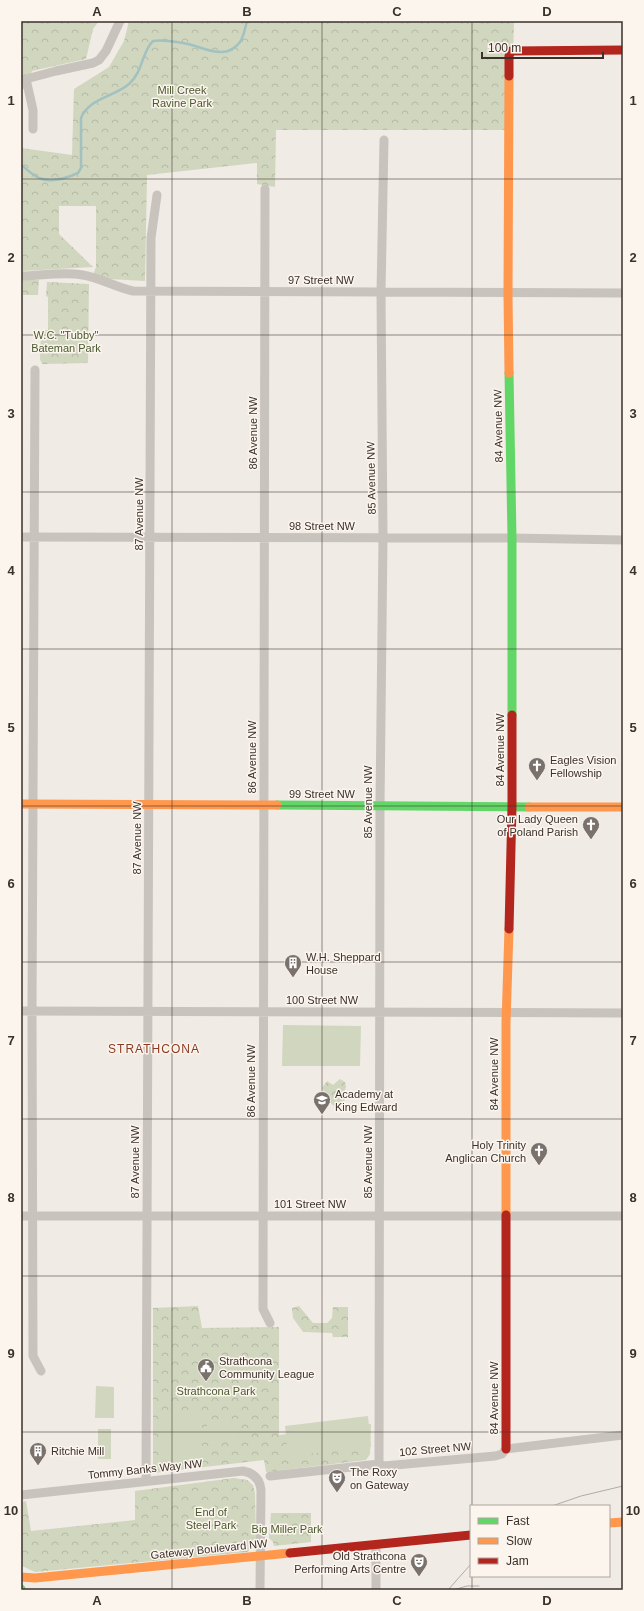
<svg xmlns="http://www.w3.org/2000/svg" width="644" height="1611" font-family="Helvetica,sans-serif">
  <defs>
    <pattern id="forest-crowns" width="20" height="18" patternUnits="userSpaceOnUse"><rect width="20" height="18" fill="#d1d6bf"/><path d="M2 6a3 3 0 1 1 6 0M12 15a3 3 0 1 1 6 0" fill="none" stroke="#b4b8a4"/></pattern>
  </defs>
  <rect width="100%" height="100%" fill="#f0ebe5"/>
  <path fill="url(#forest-crowns)" d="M21,21H99L93,29L86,59L32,71L25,88L21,90Z
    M129,21H514L511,130H276L275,187L257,184V163L147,175L145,281L92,278L96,267V206H59V234L93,267L22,271L21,148L72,155L74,89L109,67L124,41Z
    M23,280H39L38,295H23Z
    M47,282L89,284L88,363L42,364L40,359L41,330H48V297L46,296Z
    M340,1079L345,1082L346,1087L344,1093L345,1100L334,1106L324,1097L325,1093L322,1088L327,1081L333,1085Z
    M198,1306L202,1328L279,1327V1435L371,1424L370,1454L366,1460L266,1472L264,1460L153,1473V1308Z
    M299,1306L313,1323H327L332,1318L333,1307H348V1337H333L332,1333L303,1332L293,1318L292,1308Z
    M234,1478L247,1480L253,1485L255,1493L256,1539L248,1552L35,1572L22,1566L21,1502L26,1501L31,1531L135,1520V1491Z
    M271,1513H311V1542L274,1546L273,1542L269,1538Z"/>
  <path fill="#d1d6bf" d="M283,1025L361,1026L360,1066H282Z
    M96,1386L114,1387V1418H95Z
    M159,1415H202V1462H159Z
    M368,1416L371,1447L288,1456L285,1426Z
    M207,1419H238V1441L207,1440Z
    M98,1429H111V1459H98Z"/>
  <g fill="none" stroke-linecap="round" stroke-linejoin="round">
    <path stroke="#a1c2c1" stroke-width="2.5" d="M21,165C27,169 32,175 39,178C51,183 67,178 78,173L81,168V118C89,98 114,97 129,84C143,72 142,51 153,41C164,39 177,42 188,44C205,48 226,61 240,42C244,36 245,28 247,21"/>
    <path stroke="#c9c3be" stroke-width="9" d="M33,129V110L26,79L56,71L93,63L99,60L106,51L120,21
      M265,189L263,1309L270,1323
      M21,276C41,276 63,271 83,275C100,278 116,287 133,291L623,293
      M35,370L32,1011L33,1356L41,1371
      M21,537L512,538L623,540
      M21,1011L623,1013
      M21,1216H623
      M379,1464L380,806L383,537L381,292L384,140
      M270,1476L379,1464L384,1466L495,1456L502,1454L506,1449L623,1435
      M146,1481L151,238L157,195
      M21,1495L243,1471C254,1473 260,1479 261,1490L260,1590
      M376,1545V1590"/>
    <path stroke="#63d668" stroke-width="9" d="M509,373L512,538V715
      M277,805L529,807
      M21,1589V1590"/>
    <path stroke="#ff974d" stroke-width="9" d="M509,76L508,294L509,373
      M21,804L277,805
      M529,807H623
      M506,1215V1023L509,929
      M609,1523L623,1522
      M21,1577L35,1578L290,1553"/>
    <path stroke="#b3261e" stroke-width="9" d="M509,76V56L511,51L623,50
      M509,929L512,806V715
      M506,1215V1449
      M290,1553L471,1535"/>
    <path stroke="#b1aca8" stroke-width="1" d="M552,1506L581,1496L623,1486
      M448,1590L471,1564
      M453,1590L467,1586H479"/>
  </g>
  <path fill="none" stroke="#3b302b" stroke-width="1" stroke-opacity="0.55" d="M172,21V1590M322,21V1590M472,21V1506M21,179H623M21,335H623M21,492H623M21,649H623M21,806H623M21,962H623M21,1119H623M21,1276H623M21,1432H623M472,1576V1590"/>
  <defs>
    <symbol id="church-pin" viewBox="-11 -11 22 30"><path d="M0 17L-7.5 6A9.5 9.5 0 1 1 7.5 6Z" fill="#7a716c" stroke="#fbf5ee"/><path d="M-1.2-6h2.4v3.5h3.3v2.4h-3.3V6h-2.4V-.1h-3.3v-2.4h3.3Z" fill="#fff"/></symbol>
    <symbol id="building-pin" viewBox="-11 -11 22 30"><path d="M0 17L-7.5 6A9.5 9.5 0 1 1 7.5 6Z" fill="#7a716c" stroke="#fbf5ee"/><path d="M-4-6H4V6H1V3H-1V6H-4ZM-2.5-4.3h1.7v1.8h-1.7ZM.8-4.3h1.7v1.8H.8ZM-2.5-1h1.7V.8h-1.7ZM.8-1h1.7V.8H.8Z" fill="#fff"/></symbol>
    <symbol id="school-pin" viewBox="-11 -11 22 30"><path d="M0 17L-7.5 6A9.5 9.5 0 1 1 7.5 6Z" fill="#7a716c" stroke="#fbf5ee"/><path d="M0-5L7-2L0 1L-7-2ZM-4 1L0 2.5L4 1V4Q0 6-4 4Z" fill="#fff"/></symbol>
    <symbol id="civic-pin" viewBox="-11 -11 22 30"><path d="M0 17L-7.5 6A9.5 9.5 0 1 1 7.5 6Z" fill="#7a716c" stroke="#fbf5ee"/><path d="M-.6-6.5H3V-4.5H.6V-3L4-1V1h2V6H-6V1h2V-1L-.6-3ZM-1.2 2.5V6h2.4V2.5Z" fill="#fff"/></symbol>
    <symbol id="theatre-pin" viewBox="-11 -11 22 30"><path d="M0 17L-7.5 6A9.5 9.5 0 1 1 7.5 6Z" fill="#7a716c" stroke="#fbf5ee"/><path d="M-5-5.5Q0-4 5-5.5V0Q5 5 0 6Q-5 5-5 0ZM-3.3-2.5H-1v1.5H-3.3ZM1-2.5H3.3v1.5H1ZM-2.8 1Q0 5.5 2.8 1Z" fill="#fff"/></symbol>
  </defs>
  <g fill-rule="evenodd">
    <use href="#church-pin" x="527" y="756" width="20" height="27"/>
    <use href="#church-pin" x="581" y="815" width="20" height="27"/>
    <use href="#building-pin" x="283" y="953" width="20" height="27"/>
    <use href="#school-pin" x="312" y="1090" width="20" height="27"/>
    <use href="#church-pin" x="529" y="1141" width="20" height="27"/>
    <use href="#civic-pin" x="196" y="1357" width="20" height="27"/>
    <use href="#building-pin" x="28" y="1441" width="20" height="27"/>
    <use href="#theatre-pin" x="327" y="1468" width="20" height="27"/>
    <use href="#theatre-pin" x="409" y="1552" width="20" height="27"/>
  </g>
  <g text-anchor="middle" stroke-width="3" stroke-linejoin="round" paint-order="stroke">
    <g font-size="11" fill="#4a5a2e" stroke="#fbf5ee">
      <text x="182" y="94">Mill Creek<tspan x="182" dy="13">Ravine Park</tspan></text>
      <text x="66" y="339">W.C. "Tubby"<tspan x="66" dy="13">Bateman Park</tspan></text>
      <text x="216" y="1395">Strathcona Park</text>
      <text x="211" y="1516">End of<tspan x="211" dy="13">Steel Park</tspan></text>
      <text x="287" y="1533">Big Miller Park</text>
    </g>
    <g font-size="11" fill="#3b302b" stroke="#fbf5ee">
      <text x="321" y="284">97 Street NW</text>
      <text transform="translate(498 426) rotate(-91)" y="4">84 Avenue NW</text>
      <text transform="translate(253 433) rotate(-90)" y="4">86 Avenue NW</text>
      <text transform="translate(371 478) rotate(-91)" y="4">85 Avenue NW</text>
      <text transform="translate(139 514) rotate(-90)" y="4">87 Avenue NW</text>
      <text x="322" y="530">98 Street NW</text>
      <text transform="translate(500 750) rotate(-90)" y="4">84 Avenue NW</text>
      <text transform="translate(252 757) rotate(-90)" y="4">86 Avenue NW</text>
      <text x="322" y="798">99 Street NW</text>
      <text transform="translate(368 802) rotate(-90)" y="4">85 Avenue NW</text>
      <text transform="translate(137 838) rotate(-90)" y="4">87 Avenue NW</text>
      <text x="322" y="1004">100 Street NW</text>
      <text transform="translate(494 1074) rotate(-90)" y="4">84 Avenue NW</text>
      <text transform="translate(251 1081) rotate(-90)" y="4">86 Avenue NW</text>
      <text transform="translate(135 1162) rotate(-90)" y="4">87 Avenue NW</text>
      <text transform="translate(368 1162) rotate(-90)" y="4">85 Avenue NW</text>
      <text x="310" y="1208">101 Street NW</text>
      <text transform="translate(494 1398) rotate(-90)" y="4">84 Avenue NW</text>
      <text transform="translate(435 1449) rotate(-5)" y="4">102 Street NW</text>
      <text transform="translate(145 1469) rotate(-6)" y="4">Tommy Banks Way NW</text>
      <text transform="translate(209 1549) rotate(-6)" y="4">Gateway Boulevard NW</text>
    </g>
    <g font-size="11" fill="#3b302b" stroke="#fbf5ee" text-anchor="start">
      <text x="550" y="764">Eagles Vision<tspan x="550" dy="13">Fellowship</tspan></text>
      <text x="578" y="823" text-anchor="end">Our Lady Queen<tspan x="578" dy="13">of Poland Parish</tspan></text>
      <text x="306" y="961">W.H. Sheppard<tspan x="306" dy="13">House</tspan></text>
      <text x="335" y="1098">Academy at<tspan x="335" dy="13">King Edward</tspan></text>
      <text x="526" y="1149" text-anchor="end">Holy Trinity<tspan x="526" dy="13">Anglican Church</tspan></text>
      <text x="219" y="1365">Strathcona<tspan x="219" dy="13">Community League</tspan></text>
      <text x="51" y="1455">Ritchie Mill</text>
      <text x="350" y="1476">The Roxy<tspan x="350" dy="13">on Gateway</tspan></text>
      <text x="406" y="1560" text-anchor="end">Old Strathcona<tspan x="406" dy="13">Performing Arts Centre</tspan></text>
    </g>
    <g font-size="12" letter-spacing="1" fill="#8c3b22" stroke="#fbf5ee">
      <text x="154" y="1053">STRATHCONA</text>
    </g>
  </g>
  <rect width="644" height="1611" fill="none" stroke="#fbf5ee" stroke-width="44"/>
  <rect x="470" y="1505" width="140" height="72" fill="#fbf5ee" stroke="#aea6a0"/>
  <rect x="478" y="1518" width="20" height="6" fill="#63d668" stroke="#aea6a0"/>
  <text x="506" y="1525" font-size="12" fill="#3b302b">Fast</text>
  <rect x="478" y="1538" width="20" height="6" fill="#ff974d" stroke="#aea6a0"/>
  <text x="506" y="1545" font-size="12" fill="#3b302b">Slow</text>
  <rect x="478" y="1558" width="20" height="6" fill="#b3261e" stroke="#aea6a0"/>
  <text x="506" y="1565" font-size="12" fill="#3b302b">Jam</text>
  <path d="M482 52v6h121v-6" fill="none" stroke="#3b302b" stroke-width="2"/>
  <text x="488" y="52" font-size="12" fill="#3b302b" stroke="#fbf5ee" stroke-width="3" paint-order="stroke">100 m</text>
  <rect x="22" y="22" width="600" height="1567" fill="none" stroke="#3b302b" stroke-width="1.5"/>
  <g font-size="13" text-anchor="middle" font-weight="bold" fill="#3b302b">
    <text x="97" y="16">A</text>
    <text x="247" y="16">B</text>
    <text x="397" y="16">C</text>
    <text x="547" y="16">D</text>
    <text x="11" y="105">1</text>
    <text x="633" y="105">1</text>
    <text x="11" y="262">2</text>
    <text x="633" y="262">2</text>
    <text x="11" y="418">3</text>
    <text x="633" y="418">3</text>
    <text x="11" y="575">4</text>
    <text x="633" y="575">4</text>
    <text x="11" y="732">5</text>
    <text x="633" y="732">5</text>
    <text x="11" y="888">6</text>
    <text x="633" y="888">6</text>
    <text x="11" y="1045">7</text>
    <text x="633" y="1045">7</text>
    <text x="11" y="1202">8</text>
    <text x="633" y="1202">8</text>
    <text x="11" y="1358">9</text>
    <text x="633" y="1358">9</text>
    <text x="11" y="1515">10</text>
    <text x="633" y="1515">10</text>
    <text x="97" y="1605">A</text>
    <text x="247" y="1605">B</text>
    <text x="397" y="1605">C</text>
    <text x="547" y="1605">D</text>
  </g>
</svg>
